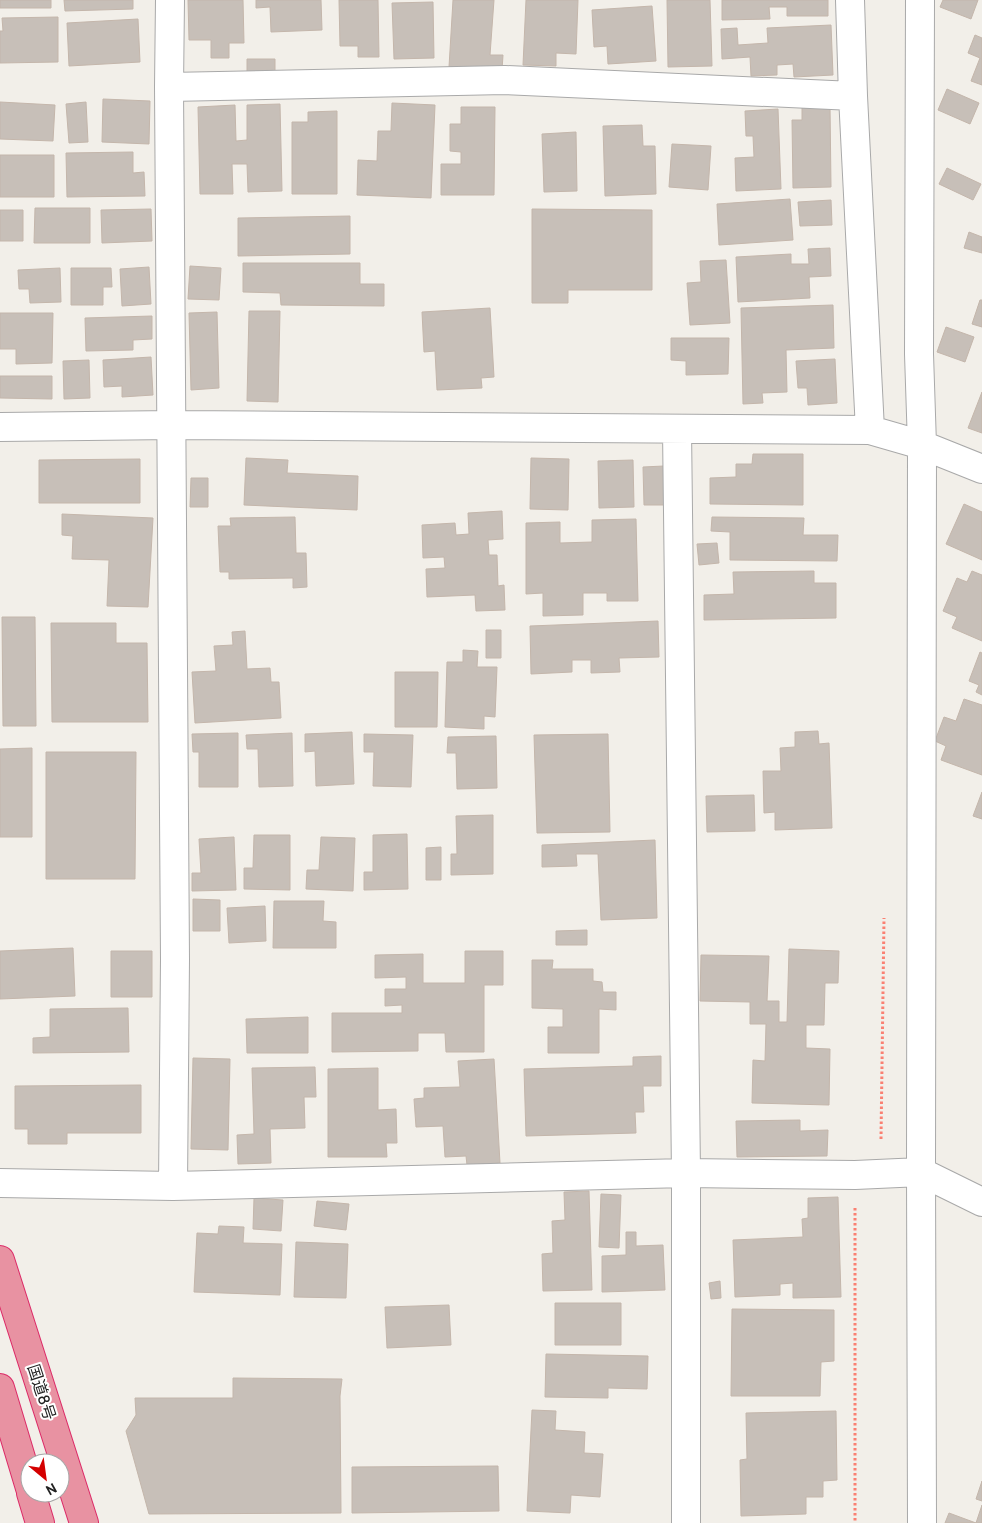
<svg xmlns="http://www.w3.org/2000/svg" width="982" height="1523" font-family="Cabin,'Noto Sans JP',sans-serif">
  <rect width="100%" height="100%" fill="#f2efe9"/>
  <path fill="#c7bfb8" stroke="#c4b6ab" d="M0,0H51V8H0Z
    M64,0H133V9L65,11Z
    M188,0H243L244,43H229V58H211V40H189Z
    M256,0H321L322,30L271,32L270,7L256,8Z
    M339,0H378L379,57H358V46H340Z
    M453,0H494L490,55H503L502,70L449,67Z
    M526,0H578L576,54L556,53V66L523,65Z
    M667,0H710L712,66L668,67Z
    M722,0H828V16H787V7H769L770,19L722,20Z
    M943,0H978L971,19L940,7Z
    M433,2L434,58L394,59L392,3Z
    M652,6L656,61L608,64L607,46L594,47L592,10Z
    M58,17V62L0,63V31H3L2,18Z
    M138,19L140,62L69,66L67,23Z
    M831,25L833,75L794,77L793,64L777,65V75L751,76L750,57L722,59L721,29L737,28L738,45L768,43L767,28Z
    M975,35L982,38V85L971,81L980,58L968,53Z
    M247,59H275V75L247,76Z
    M947,89L979,103L970,124L938,110Z
    M103,99L150,101L149,144L102,142Z
    M0,102L55,105L53,141L0,139Z
    M86,102L88,142L69,143L66,104Z
    M392,103L435,105L431,198L357,195L358,160L377,161L378,131H391Z
    M280,104L282,191L248,192L247,164H232L233,194H200L198,107L235,105L236,141L247,140V105Z
    M830,106L831,187L793,188L792,120H802V107Z
    M461,107H495L494,195H441V164H461V152L450,151V124H461Z
    M778,109L781,189L736,191L735,158L754,157L753,136H746L745,111Z
    M337,111V194H292V122H308V112Z
    M642,125L643,146H655L656,194L605,196L603,126Z
    M576,132L577,191L544,192L542,134Z
    M672,144L711,146L708,190L669,187Z
    M133,152V173L144,172L145,196L67,197L66,153Z
    M0,155H54V197H0Z
    M947,168L981,184L973,200L939,184Z
    M790,199L793,240L719,245L717,204Z
    M831,200L832,225L800,226L798,202Z
    M35,208H90V243H34Z
    M151,209L152,241L102,243L101,210Z
    M532,209L652,210V290H568V303H532Z
    M0,210H23V241H0Z
    M350,216V254L238,256V218Z
    M969,232L982,237V253L964,248Z
    M830,248L831,276L809,277L810,298L738,302L736,257L791,254V264H809L808,249Z
    M726,260L730,323L690,325L687,283L701,282L700,261Z
    M243,263H360V284H384V306L281,305L280,293L243,292Z
    M190,266L221,268L219,300L188,299Z
    M149,267L151,304L122,306L120,269Z
    M60,268L61,302L30,303L29,289H19L18,270Z
    M71,268H111L112,287H103V305H71Z
    M980,300H982V327L972,324Z
    M833,305L834,348L786,350L787,392L762,393L763,403L743,404L741,308Z
    M490,308L494,377L481,378L482,388L437,390L435,351L424,352L422,312Z
    M249,311H280L278,402L247,401Z
    M217,312L219,388L191,390L189,313Z
    M0,313H53L52,363L16,364V349H0Z
    M152,316V339L133,340V350L86,351L85,318Z
    M946,327L974,337L965,362L937,352Z
    M671,338H729L728,374L686,375V361L671,360Z
    M151,357L153,395L122,397V386L104,387L103,360Z
    M835,359L837,403L808,405L807,388H798L796,361Z
    M89,360L90,398L64,399L63,361Z
    M0,376H52V399L0,398Z
    M982,392V433L968,428Z
    M753,454H803V505L710,504V478L736,477V464H752Z
    M246,458L288,460L287,473L358,476L357,510L244,505Z
    M531,458L569,459L568,510L530,509Z
    M140,459V503H39V460Z
    M633,460L634,507L599,508L598,461Z
    M664,466V505H644L643,467Z
    M191,478H208V507H190Z
    M964,504L982,512V560L946,544Z
    M502,511L503,539L488,540L489,555H497L498,586L504,585L505,610L476,611L475,595L427,597L426,569L445,568L444,557L423,558L422,525L455,523L456,535L469,534L468,513Z
    M62,514L153,518L148,607L107,606L109,560L72,559L73,536L62,535Z
    M295,517L296,553H306L307,587L293,588V578L229,579V572H220L218,526H231L230,518Z
    M712,517L804,518L803,535H838L837,561L730,560V532L711,531Z
    M636,519L638,601H607V593H583V615L543,616V593L526,594V523L560,522V543L592,542V520Z
    M717,543L719,563L699,565L697,544Z
    M814,571V583H836V618L704,620V595L734,594L733,572Z
    M972,571L982,575V641L952,628L957,617L943,611L957,578L967,582Z
    M2,617H35L36,726H3Z
    M658,621L659,657L619,658L620,672L591,673V660H572V672L531,674L530,626Z
    M51,623H116V643H147L148,722H52Z
    M486,630H501V658H486Z
    M245,631L247,669L270,668L271,682H279L281,718L195,723L192,672L216,671L214,646L233,645L232,632Z
    M463,650L478,651L477,667H497L495,717L484,716V729L445,727L447,662H463Z
    M980,652L982,653V695L976,692L979,685L969,681Z
    M395,672H438L437,727H395Z
    M964,699L982,705V775L941,760L946,746L935,741L944,717L956,721Z
    M818,731L819,744L829,743L832,828L775,830V812L764,813L763,771H781L780,748L795,747V732Z
    M352,732L354,784L316,786L315,751L305,752V734Z
    M238,733V787H199V752H193L192,734Z
    M292,733L293,786L259,787L258,749H247L246,735Z
    M364,734L413,735L411,787L373,786L374,752H364Z
    M608,734L610,832L537,833L534,735Z
    M496,736L497,788L457,789L456,753H447L448,737Z
    M32,748V837H0V749Z
    M46,752H136L135,879H46Z
    M982,792V819L973,816Z
    M754,795L755,831L707,832L706,796Z
    M493,815V874L451,875V854H457L456,816Z
    M407,834L408,889L364,890V872H373V835Z
    M254,835H290V890L244,889V868H253Z
    M234,837L236,890L192,891V873H201L199,839Z
    M321,837L355,838L353,891L306,889L307,870H319Z
    M655,840L657,918L601,920L598,854H576L577,866L542,867V845Z
    M441,847V880H426V848Z
    M193,899L220,900V931H193Z
    M274,901H324L323,921L336,922V948H273Z
    M265,906L266,941L229,943L227,908Z
    M587,930V945H556V931Z
    M73,948L75,996L0,999V951Z
    M789,949L839,951L838,983H825L824,1025H806V1048L830,1049L829,1105L752,1103L753,1060L765,1061L766,1024H750V1002L700,1001L701,955L769,956L767,1001H779V1022H787Z
    M111,951H152V997H111Z
    M465,951H503V985H484V1052H446L445,1033H418V1051L332,1052V1013H402V1005L385,1006V989H406V977L375,978V955L423,954V983H465Z
    M532,960H553L552,969H593V981L602,982L603,992H616V1010L599,1009V1053H548V1027H563V1009L532,1008Z
    M128,1008L129,1052L33,1053V1038L50,1037V1009Z
    M308,1017V1053H247L246,1019Z
    M661,1056V1086H643L644,1112H635L636,1133L526,1136L524,1069L633,1066V1057Z
    M193,1058L230,1059L228,1150L191,1149Z
    M494,1059L500,1163L467,1165L466,1156L445,1157L443,1126L416,1127L414,1099L424,1098V1088L460,1087L458,1061Z
    M315,1067L316,1097H304L305,1128L270,1129L271,1163L238,1164L237,1135L254,1134L252,1068Z
    M378,1068V1110L396,1109L397,1143H386L387,1157H328V1069Z
    M141,1085V1133H67V1144H28V1129H15V1086Z
    M800,1120V1131L828,1130L827,1156L737,1157L736,1121Z
    M589,1191L592,1290L543,1291L542,1254L553,1253L552,1221L565,1220L564,1192Z
    M601,1194L621,1195L619,1248L599,1247Z
    M838,1197L841,1297L793,1298V1283L780,1284V1295L735,1297L733,1240L803,1237L802,1219L808,1218V1198Z
    M254,1198L283,1200L281,1231L253,1229Z
    M317,1201L349,1204L346,1230L314,1226Z
    M219,1226L244,1227L243,1243L282,1244L280,1295L194,1292L197,1233L218,1234Z
    M626,1232H636V1246L663,1245L665,1290L602,1292V1256L626,1255Z
    M296,1242L348,1244L346,1298L294,1297Z
    M720,1281L721,1298L711,1299L709,1283Z
    M555,1303H621V1345H555Z
    M449,1305L451,1345L387,1348L385,1307Z
    M732,1309L834,1310V1361L821,1362L820,1396H731Z
    M546,1354L648,1356L647,1389L608,1388V1398L545,1397Z
    M233,1378L342,1379L340,1396L341,1513L149,1514L126,1431L136,1415L135,1398H233Z
    M532,1410L556,1411L555,1430L585,1432L584,1453L603,1454L600,1497L571,1495L570,1513L527,1511Z
    M836,1411L837,1480L823,1481V1497H806V1514L741,1516L740,1460L747,1459L746,1413Z
    M498,1466L499,1511L352,1513V1467Z
    M982,1481V1501L976,1499Z
    M982,1505V1523H945L949,1513L976,1523Z"/>
  <g fill="none" stroke-linecap="round" stroke-linejoin="round">
    <defs>
      <path id="minor" d="M170,0L169,87L175,959L173,1186
        M850,0L853,96L870,430
        M920,0L919,354L922,445L921,1172L922,1523
        M169,87L505,80L853,96
        M0,427L173,425L870,430L922,445L982,469
        M677,429L686,1173V1523
        M0,1183L173,1186L686,1173L855,1175L921,1172L982,1202"/>
      <path id="highway" d="M0,1260L84,1523
        M0,1388L30,1488
        M31,1493L40,1523"/>
    </defs>
    <use href="#minor" stroke="#a9a9a9" stroke-width="30"/>
    <use href="#highway" stroke="#dc2a67" stroke-width="30"/>
    <path stroke="#fa8072" stroke-width="3" stroke-dasharray="2.5 2.5" stroke-linecap="butt" d="M881,1139L884,918
      M855,1208V1523"/>
    <use href="#minor" stroke="#fff" stroke-width="28"/>
    <use href="#highway" stroke="#e892a2" stroke-width="28"/>
  </g>
  <g text-anchor="middle" stroke-width="4" stroke-linejoin="round" paint-order="stroke">
    <g font-size="16" fill="#222" stroke="#fff">
      <text transform="translate(42 1392) rotate(72)" y="6">国道8号</text>
    </g>
  </g>
  <g transform="translate(45 1478) rotate(151)"><circle r="24" fill="#ffffff" stroke="#a7a7a7"/>
  <path d="M0-4L9 19L0 12L-9 19Z" fill="#d40000"/>
  <text y="-8" font-size="14" font-weight="bold" text-anchor="middle" fill="#222222">N</text>
  </g>
</svg>
